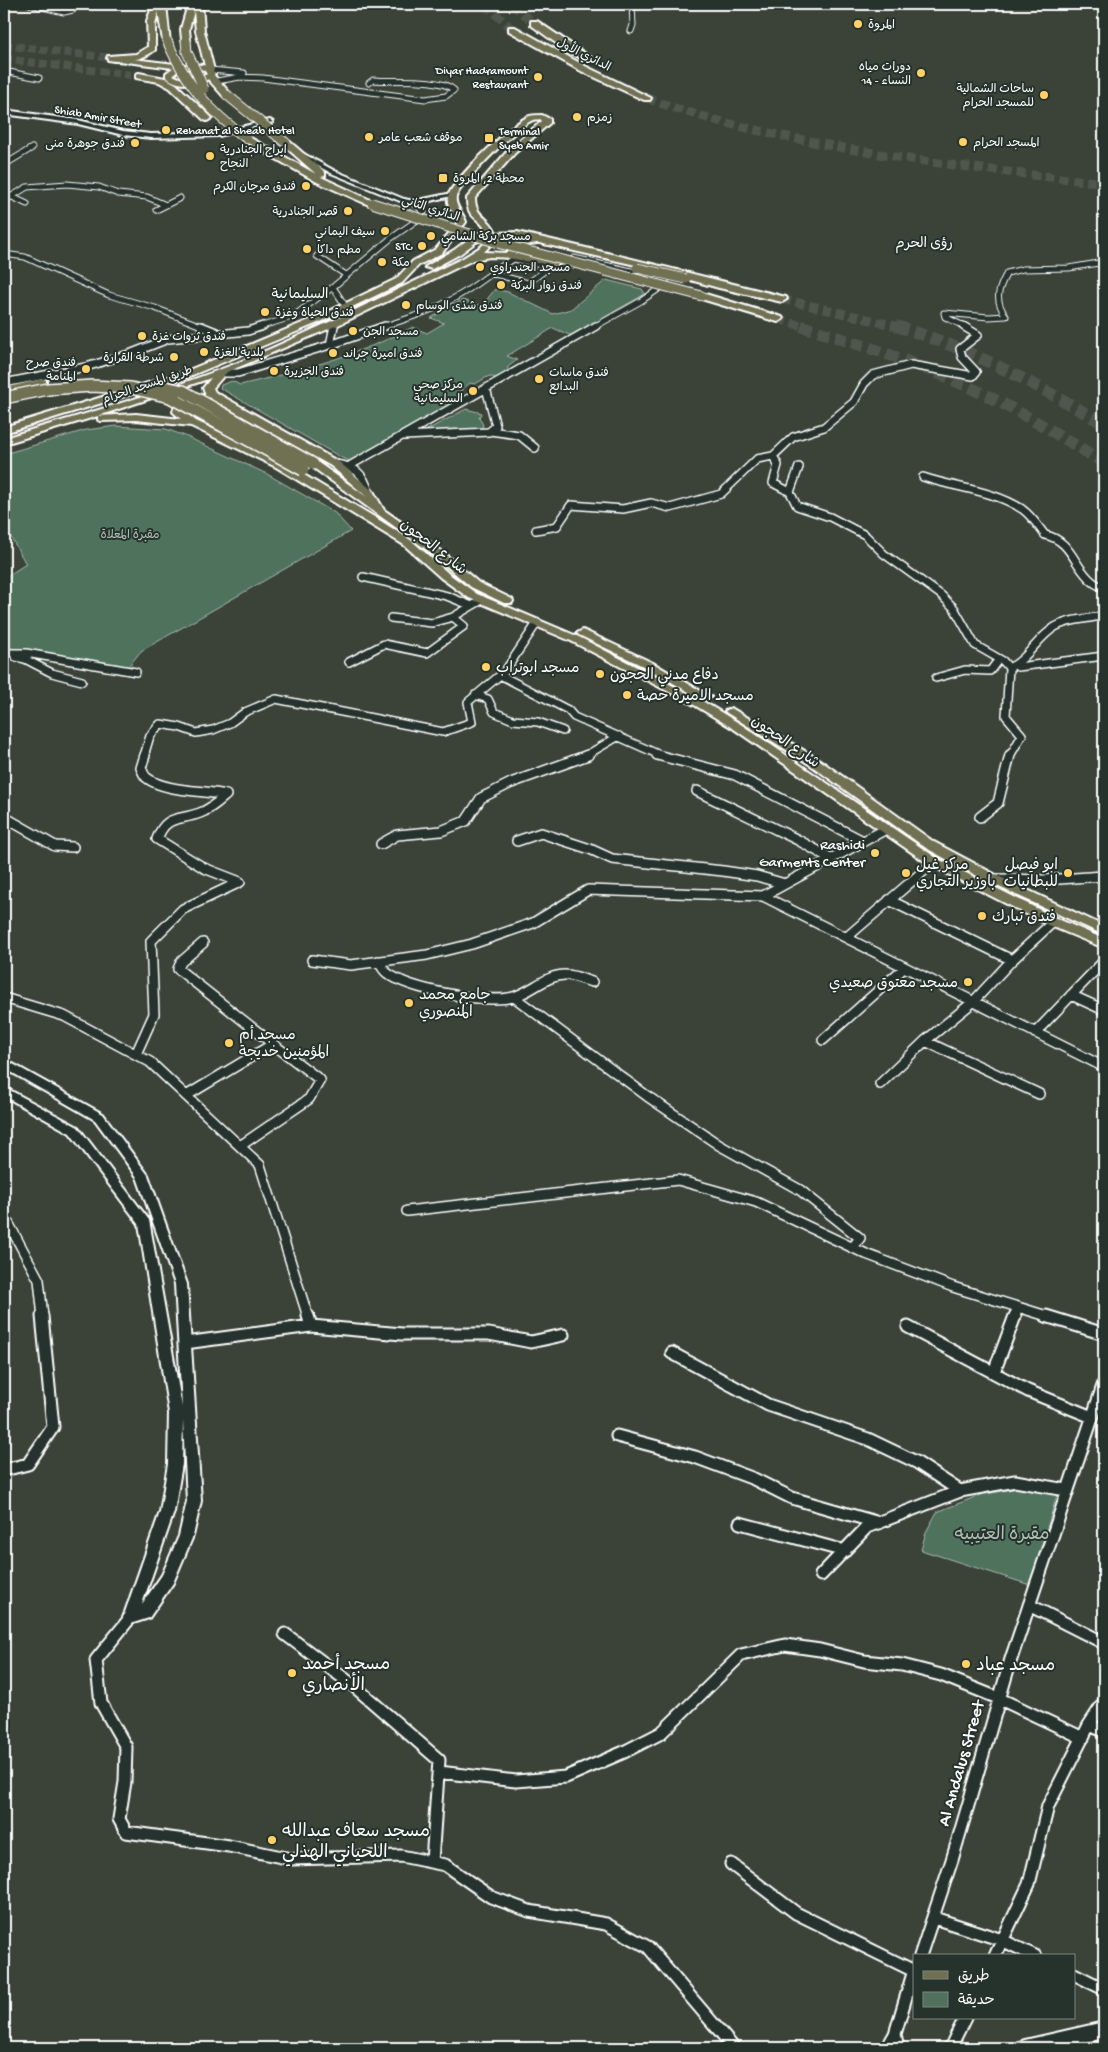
<svg xmlns="http://www.w3.org/2000/svg" width="1108" height="2052" font-family="'Gochi Hand','Playpen Sans Arabic',sans-serif">
  <rect width="100%" height="100%" fill="#3b4339"/>
  <filter id="ink" filterUnits="userSpaceOnUse"><feTurbulence type="fractalNoise" baseFrequency=".02" numOctaves="2"/><feDisplacementMap in="SourceGraphic" scale="10" xChannelSelector="R" yChannelSelector="G"/><feConvolveMatrix kernelMatrix="1 2 1 2 8 2 1 2 1" color-interpolation-filters="sRGB"/></filter>
  <g filter="url(#ink)">
    <path fill="#50725d" stroke="#a8b8ae" d="M606,280L642,289L645,294L572,336L553,328L507,356L517,360L508,367L507,375L499,379L489,376L475,384L470,383L456,395L465,399L359,460L350,461L342,458L220,388L221,385L232,381L240,385C299,371 359,355 413,327L427,333L444,323L431,318L462,300L482,306L495,289L508,292L553,314L571,309Z
      M466,409L482,413L479,417L483,425L480,432L469,429L465,433L448,429L443,434L427,430Z
      M116,426L166,429L185,436L267,474L335,513L351,531L141,651L128,667L4,647V578L26,564L4,525V454L86,430Z
      M1019,1488L1057,1495L1030,1585L921,1550L926,1532L937,1512L980,1495Z"/>
    <g fill="none" stroke-linecap="round" stroke-linejoin="round">
      <path stroke="#4f564d" stroke-width="8" stroke-dasharray="8 4" stroke-linecap="butt" d="M4,45L111,58
        M4,59L139,76"/>
      <path stroke="#4f564d" stroke-width="9" stroke-dasharray="9 5" stroke-linecap="butt" d="M485,4L512,29
        M512,4L534,23
        M647,98C699,118 753,130 808,141C906,161 1005,172 1104,183
        M782,299L900,327
        M778,319L805,327"/>
      <path stroke="#4f564d" stroke-width="12" stroke-dasharray="12 6" stroke-linecap="butt" d="M801,326C852,342 904,358 953,380C1006,403 1055,432 1104,463
        M896,326C970,348 1037,385 1104,424"/>
      <defs>
        <path id="minor-far3" d="M30,4L64,12L73,10V7L65,4
          M631,31L633,25L632,4
          M210,70L244,73
          M4,71L39,78
          M217,81L240,77L263,78L425,99L446,96L454,90C440,77 394,82 373,80L369,83
          M4,165L32,148
          M4,193L27,204
          M4,201L27,187L67,184L99,187L118,194L147,197L166,205
          M156,210L180,198
          M4,254L25,257L109,295L155,308L204,327
          M317,256L346,275
          M574,258L666,279V284L641,301L594,327
          M491,273L528,283L550,267L514,259
          M333,287L346,307
          M259,327L292,317L333,287L390,239L423,216L424,212L414,203
          M334,327L335,323
          M382,327C407,319 435,310 458,296C478,285 494,269 514,259L512,256
          M966,327L945,317L944,313L989,317L1006,316C994,300 998,289 1007,273L1023,269L1069,268L1104,262"/>
        <path id="minor-far2" d="M201,326L216,332
          M963,326L978,335L960,349L962,357L976,372L973,376L911,365L873,375L864,384L854,402L824,427L793,437L773,456L778,465L773,483L790,492L797,506L830,517L865,535L884,554L941,595L954,608L975,645L1003,661L1009,668L1006,716L1022,735L1010,756
          M330,345L385,326
          M224,373H238L330,345L334,326
          M4,383L86,367L132,353L168,339L248,331L263,326
          M490,431L519,435L535,448
          M404,436L489,432L496,426L486,388
          M335,464C355,466 364,473 369,493
          M351,465L596,326
          M923,477C955,488 993,490 1022,509C1032,516 1038,526 1045,535C1072,540 1074,568 1093,582C1096,585 1101,586 1104,588
          M790,492L799,467
          M536,530L557,526L571,505L623,509L651,503L670,508L721,494L757,459L773,456
          M363,577L447,596L472,606
          M391,618L432,623L453,617
          M4,653H26L136,672
          M16,657L25,659L52,673L82,681
          M349,662L384,644L427,653L464,626L453,617L482,600
          M1018,667L1104,656
          M1009,668C1029,658 1037,638 1055,627C1070,618 1088,620 1104,615
          M500,675L568,710L574,717L662,756
          M936,678L965,670L990,671L999,659
          M475,695L488,699L494,712L513,720L538,722L563,731
          M144,756L150,736L160,724L179,727L196,733L213,730L230,723L245,712L276,699L443,732L472,722L468,702L505,671L537,623
          M585,756L619,736"/>
        <path id="minor-far1" d="M657,755L735,775L863,841
          M697,791L798,840L830,858
          M4,817L55,846L73,847
          M980,817L998,803L1010,755
          M517,841L541,833L590,849L612,859L723,871L757,876L785,884
          M381,844L397,835L441,831L466,821L481,798L511,783L588,755
          M995,879L1044,880L1104,876
          M763,896L886,829
          M889,900L1012,960
          M847,937L934,862
          M203,943L181,962L178,969L273,1044
          M312,960L351,965L427,955L472,944L533,923L588,890L763,896L1104,1067
          M378,961C381,965 383,970 387,973C410,990 486,1004 513,997C532,992 547,974 566,975C575,975 584,980 592,982
          M1071,995L1104,1010
          M514,997L647,1096L719,1145L800,1190L860,1238L852,1248
          M4,998L64,1016L150,1062L260,1165L308,1317
          M1035,1033L1104,961
          M823,1040L905,967
          M925,1041L1039,1094
          M136,1054L154,1014L151,941L183,909L240,882L204,868L157,839C166,814 179,821 200,813C211,809 218,802 226,795C204,790 165,792 147,778C144,776 143,772 141,768L145,755
          M880,1084L925,1041L973,1002L1012,960L1053,922
          M186,1096L273,1044L320,1080L309,1099L240,1146
          M407,1211L678,1180L756,1202L866,1254L953,1287L1050,1317
          M4,1215L39,1280L43,1317
          M1014,1317L1018,1307"/>
        <path id="minor" d="M308,1316L311,1326
          M1046,1316L1104,1334
          M908,1327L1028,1391L1092,1417
          M185,1343L311,1326L402,1334H489L531,1342L563,1335
          M672,1353L768,1405L868,1439L916,1462L960,1491
          M994,1372L1015,1316
          M617,1436L695,1457L754,1479L792,1498L879,1523
          M4,1470L28,1464L53,1427L42,1316
          M740,1523L845,1551
          M821,1575L867,1527L960,1491L1015,1481L1066,1490
          M1029,1605L1104,1643
          M130,1618L96,1660L101,1703L126,1747L125,1782L119,1819L126,1832L229,1846L291,1859L401,1856L445,1865L491,1897L529,1911L606,1924L648,1947L734,2048
          M285,1634L354,1686L439,1760L432,1862
          M1089,1725L1104,1731
          M439,1772L516,1781L566,1777L624,1752L661,1733L741,1655L785,1645L820,1650L864,1661L902,1665L941,1675L998,1698L1083,1738
          M731,1864L796,1913L914,1971
          M934,1918L1002,1940L1035,1956
          M920,1956L952,1860L1011,1659L1104,1383
          M995,1956L1029,1884L1048,1806L1089,1725L1104,1702
          M1074,1974L1104,1989
          M895,2034L898,2048
          M887,2048L895,2034L914,1970
          M950,2048L965,2018"/>
        <path id="tertiary" d="M4,110L78,120L123,131L151,134L219,132L270,120L273,122L219,136L151,138L123,135L78,124L4,114Z
          M302,153L335,171L404,199L414,201L452,193L455,195L414,205L400,201L331,173L300,156L299,155Z
          M4,1059L103,1114L148,1175L187,1284L201,1501L193,1536L173,1583L149,1618L130,1624L125,1623L123,1618L160,1512L168,1464L169,1413L139,1224L70,1133L4,1096V1087L78,1127L149,1220L182,1407L175,1284L137,1177L95,1120L4,1068ZM183,1421L187,1501L179,1536L162,1575L142,1604L174,1512L182,1464Z
          M1104,2022V2038L1061,2048H1017L1019,2042L1025,2040Z"/>
        <path id="primary" d="M108,56L183,65L195,64L209,66L215,74C203,86 180,88 166,77V73L173,68L111,60L107,58ZM195,68L204,70L207,74C196,81 184,82 173,75L179,70Z
          M542,115L550,119V123L515,153L475,198C475,218 490,216 496,233L517,232L521,235L517,238H497L484,252L508,253C510,241 531,237 542,238V242L527,245L516,251L515,258L490,257L473,260L338,325L227,372L213,388L215,392L339,462L373,491L384,510L438,548L479,583L512,599L513,601L512,603H504L471,587L430,552L308,464L313,461L317,462L367,497L331,466L221,404C206,400 196,397 183,407V411L196,421L284,463L376,518L412,541L449,574L477,594L579,637L704,702L742,725L938,859L1058,919L1104,939V948L1048,925L930,865L734,729L696,706L571,641L469,598L441,578L404,545L276,467L191,426L136,420L101,421L98,420V416L4,444V438C80,415 158,394 232,365C310,333 386,295 463,258L482,246L489,238L476,242L460,254L432,269L425,267L454,250L470,238L487,233C482,217 466,220 467,198L509,149L542,121L540,119C538,120 535,119 533,120C520,124 459,185 456,197C454,206 464,214 466,222L442,253L419,265L402,283L325,320L190,376L4,433V427L184,372L319,316L396,279L413,261L436,249L458,222C455,214 446,206 448,197C451,181 511,125 527,117C531,115 537,115 542,115ZM211,378L203,388L206,394L190,395L175,404L173,412L181,419L136,414L98,416Z
          M43,379L46,380V384L4,394V388Z
          M583,630L653,663L711,697L705,700L701,699L645,667L579,635L577,633Z
          M731,708L817,758L934,842L998,876L1104,926V935L988,882L926,848L809,764L727,713L725,711Z"/>
        <path id="motorway" d="M153,4H166L170,43L163,41L158,11L155,26V50C143,60 123,63 108,60V56L136,54L148,47L147,21Z
          M188,4H202L204,31L214,70L213,72L206,70L196,31L194,11L189,29L190,40L186,43L182,40L181,29Z
          M531,21H537L593,59L586,61L564,49L531,25Z
          M509,27H515L587,67L651,98L650,100H644L581,71L509,31Z
          M139,73L165,78L176,84L212,118L207,121L204,120L170,88L159,82L136,78V74Z
          M210,73L213,74L230,93V97H224L207,78L206,76Z
          M247,136L316,174L281,143L283,141H289L325,172V176L321,177L377,203L375,205H369L317,182L244,141L242,139Z
          M517,232C607,252 696,275 786,297L787,299L782,302L719,288L640,266L513,237V233Z
          M512,253L556,260L561,263L556,266L508,258V254Z
          M702,293L782,317L783,319L778,322L698,298L697,296L698,294Z"/>
      </defs>
      <use href="#minor-far3" stroke="#fff" stroke-width="7"/>
      <use href="#minor-far2" stroke="#fff" stroke-width="10"/>
      <use href="#minor-far1" stroke="#fff" stroke-width="12"/>
      <use href="#minor" stroke="#fff" stroke-width="15"/>
      <use href="#tertiary" stroke="#fff" stroke-width="4"/>
      <use href="#primary" stroke="#fff" stroke-width="4"/>
      <use href="#motorway" stroke="#fff" stroke-width="4"/>
      <use href="#minor-far3" stroke="#26332d" stroke-width="5"/>
      <use href="#minor-far2" stroke="#26332d" stroke-width="7"/>
      <use href="#minor-far1" stroke="#26332d" stroke-width="9"/>
      <use href="#minor" stroke="#26332d" stroke-width="11"/>
      <use href="#tertiary" fill="#26332d" fill-rule="evenodd"/>
      <use href="#primary" fill="#706f52" fill-rule="evenodd"/>
      <use href="#motorway" fill="#706f52" fill-rule="evenodd"/>
      <defs>
        <path id="primary-bridge" d="M156,385L183,391L313,464
          M4,398L48,389L92,386L131,388L170,397L303,470"/>
        <path id="motorway-bridge" d="M186,40L187,52L204,89
          M167,41C187,85 208,110 247,139
          M227,95L286,143
          M372,203L501,244L702,296
          M637,268L686,279"/>
      </defs>
      <use href="#primary-bridge" stroke="#fff" stroke-width="14" stroke-linecap="butt"/>
      <use href="#motorway-bridge" stroke="#fff" stroke-width="11" stroke-linecap="butt"/>
      <use href="#primary-bridge" stroke="#706f52" stroke-width="11"/>
      <use href="#motorway-bridge" stroke="#706f52" stroke-width="9"/>
    </g>
  </g>
  <g fill="#ffd166" stroke="#26332d" stroke-width="2">
    <circle cx="858" cy="24" r="5"/>
    <circle cx="921" cy="73" r="5"/>
    <circle cx="538" cy="77" r="5"/>
    <circle cx="1044" cy="95" r="5"/>
    <circle cx="577" cy="117" r="5"/>
    <circle cx="166" cy="130" r="5"/>
    <circle cx="369" cy="137" r="5"/>
    <rect x="484" y="133" width="10" height="10" rx="2.5"/>
    <circle cx="963" cy="142" r="5"/>
    <circle cx="135" cy="143" r="5"/>
    <circle cx="210" cy="156" r="5"/>
    <rect x="438" y="173" width="10" height="10" rx="2.5"/>
    <circle cx="306" cy="186" r="5"/>
    <circle cx="348" cy="211" r="5"/>
    <circle cx="385" cy="231" r="5"/>
    <circle cx="431" cy="236" r="5"/>
    <circle cx="422" cy="246" r="5"/>
    <circle cx="307" cy="249" r="5"/>
    <circle cx="382" cy="262" r="5"/>
    <circle cx="480" cy="267" r="5"/>
    <circle cx="501" cy="285" r="5"/>
    <circle cx="406" cy="305" r="5"/>
    <circle cx="265" cy="312" r="5"/>
    <circle cx="353" cy="331" r="5"/>
    <circle cx="142" cy="336" r="5"/>
    <circle cx="204" cy="352" r="5"/>
    <circle cx="333" cy="353" r="5"/>
    <circle cx="174" cy="357" r="5"/>
    <circle cx="86" cy="369" r="5"/>
    <circle cx="274" cy="371" r="5"/>
    <circle cx="539" cy="379" r="5"/>
    <circle cx="473" cy="391" r="5"/>
    <circle cx="486" cy="667" r="5"/>
    <circle cx="600" cy="674" r="5"/>
    <circle cx="627" cy="695" r="5"/>
    <circle cx="875" cy="853" r="5"/>
    <circle cx="906" cy="873" r="5"/>
    <circle cx="1068" cy="873" r="5"/>
    <circle cx="982" cy="916" r="5"/>
    <circle cx="968" cy="982" r="5"/>
    <circle cx="409" cy="1003" r="5"/>
    <circle cx="229" cy="1043" r="5"/>
    <circle cx="966" cy="1664" r="5"/>
    <circle cx="292" cy="1673" r="5"/>
    <circle cx="272" cy="1840" r="5"/>
  </g>
  <g text-anchor="middle" stroke-width="4" stroke-linejoin="round" paint-order="stroke">
    <g font-size="12" fill="#fff" stroke="#26332d" text-anchor="start">
      <text x="868" y="28">المروة</text>
      <text x="911" y="70" text-anchor="end">دورات مياه<tspan x="911" dy="14">النساء - 14</tspan></text>
      <text x="528" y="74" text-anchor="end">Diyar Hadramount<tspan x="528" dy="14">Restaurant</tspan></text>
      <text x="1034" y="92" text-anchor="end">ساحات الشمالية<tspan x="1034" dy="14">للمسجد الحرام</tspan></text>
      <text x="587" y="121">زمزم</text>
      <text x="176" y="134">Rehanat al Sheab Hotel</text>
      <text x="499" y="135">Terminal<tspan x="499" dy="14">Syeb Amir</tspan></text>
      <text x="379" y="141">موقف شعب عامر</text>
      <text x="973" y="146">المسجد الحرام</text>
      <text x="125" y="147" text-anchor="end">فندق جوهرة منى</text>
      <text x="220" y="153">ابراج الجنادرية<tspan x="220" dy="14">النجاح</tspan></text>
      <text x="453" y="182">محطة 2, المروة</text>
      <text x="296" y="190" text-anchor="end">فندق مرجان الكرم</text>
      <text x="338" y="215" text-anchor="end">قصر الجنادرية</text>
      <text x="375" y="235" text-anchor="end">سيف اليماني</text>
      <text x="441" y="240">مسجد بركة الشامي</text>
      <text x="412" y="250" text-anchor="end">STC</text>
      <text x="317" y="253">مطم داكا</text>
      <text x="392" y="266">مكة</text>
      <text x="490" y="271">مسجد الجندراوي</text>
      <text x="511" y="289">فندق زوار البركة</text>
      <text x="416" y="309">فندق شذى الوسام</text>
      <text x="275" y="316">فندق الحياة وغزة</text>
      <text x="363" y="335">مسجد الجن</text>
      <text x="152" y="340">فندق ثروات غزة</text>
      <text x="214" y="356">بلدية الغزة</text>
      <text x="343" y="357">فندق اميرة جراند</text>
      <text x="164" y="361" text-anchor="end">شرطة القرارة</text>
      <text x="76" y="366" text-anchor="end">فندق صرح<tspan x="76" dy="14">المنامة</tspan></text>
      <text x="284" y="375">فندق الجزيرة</text>
      <text x="549" y="376">فندق ماسات<tspan x="549" dy="14">البدائع</tspan></text>
      <text x="463" y="388" text-anchor="end">مركز صحي<tspan x="463" dy="14">السليمانية</tspan></text>
    </g>
    <g font-size="12" fill="#fff" stroke="#26332d">
      <text transform="translate(584 54) rotate(27)" y="4">الدائري الأول</text>
      <text transform="translate(98 116) rotate(10)" y="4">Shiab Amir Street</text>
      <text transform="translate(431 208) rotate(18)" y="4">الدائري الثاني</text>
      <text transform="translate(147 384) rotate(-19)" y="4">طريق المسجد الحرام</text>
    </g>
    <g font-size="12" fill="#b0c0b6" stroke="#26332d">
      <text x="130" y="538">مقبرة المعلاة</text>
    </g>
    <g font-size="14" fill="#fff" stroke="#26332d">
      <text x="924" y="247">رؤى الحرم</text>
      <text x="300" y="298">السليمانية</text>
    </g>
    <g font-size="15" fill="#fff" stroke="#26332d">
      <text transform="translate(434 546) rotate(38)" y="5">شارع الحجون</text>
      <text transform="translate(786 741) rotate(35)" y="5">شارع الحجون</text>
    </g>
    <g font-size="15" fill="#fff" stroke="#26332d" text-anchor="start">
      <text x="496" y="672">مسجد ابوتراب</text>
      <text x="610" y="679">دفاع مدني الحجون</text>
      <text x="637" y="700">مسجد الاميرة حصة</text>
      <text x="865" y="849" text-anchor="end">Rashidi<tspan x="865" dy="17">Garments Center</tspan></text>
      <text x="916" y="869">مركز غيل<tspan x="916" dy="17">باوزير التجاري</tspan></text>
      <text x="1058" y="869" text-anchor="end">ابو فيصل<tspan x="1058" dy="17">للبطانيات</tspan></text>
      <text x="992" y="921">فندق تبارك</text>
      <text x="958" y="987" text-anchor="end">مسجد معتوق صعيدي</text>
      <text x="419" y="999">جامع محمد<tspan x="419" dy="17">المنصوري</tspan></text>
      <text x="239" y="1039">مسجد أم<tspan x="239" dy="17">المؤمنين خديجة</tspan></text>
    </g>
    <g font-size="18" fill="#b0c0b6" stroke="#26332d">
      <text x="1002" y="1539">مقبرة العتيبيه</text>
    </g>
    <g font-size="18" fill="#fff" stroke="#26332d" text-anchor="start">
      <text x="302" y="1669">مسجد أحمد<tspan x="302" dy="21">الأنصاري</tspan></text>
      <text x="976" y="1670">مسجد عباد</text>
      <text x="282" y="1836">مسجد سعاف عبدالله<tspan x="282" dy="21">اللحياني الهذلي</tspan></text>
    </g>
    <g font-size="18" fill="#fff" stroke="#26332d">
      <text transform="translate(960 1763) rotate(-74)" y="6">Al Andalus Street</text>
    </g>
  </g>
  <rect width="1108" height="2052" fill="none" stroke="#26332d" stroke-width="20"/>
  <rect x="10" y="10" width="1088" height="2032" fill="none" stroke="#fff" stroke-width="2" filter="url(#ink)"/>
  <rect x="913" y="1954" width="162" height="65" fill="#26332d" stroke="#7d8581"/>
  <rect x="923" y="1971" width="25" height="8" fill="#706f52" stroke="#7d8581"/>
  <text x="958" y="1980" font-size="15" fill="#ffffff">طريق</text>
  <rect x="923" y="1992" width="25" height="15" fill="#50725d" stroke="#7d8581"/>
  <text x="958" y="2004" font-size="15" fill="#ffffff">حديقة</text>
</svg>
